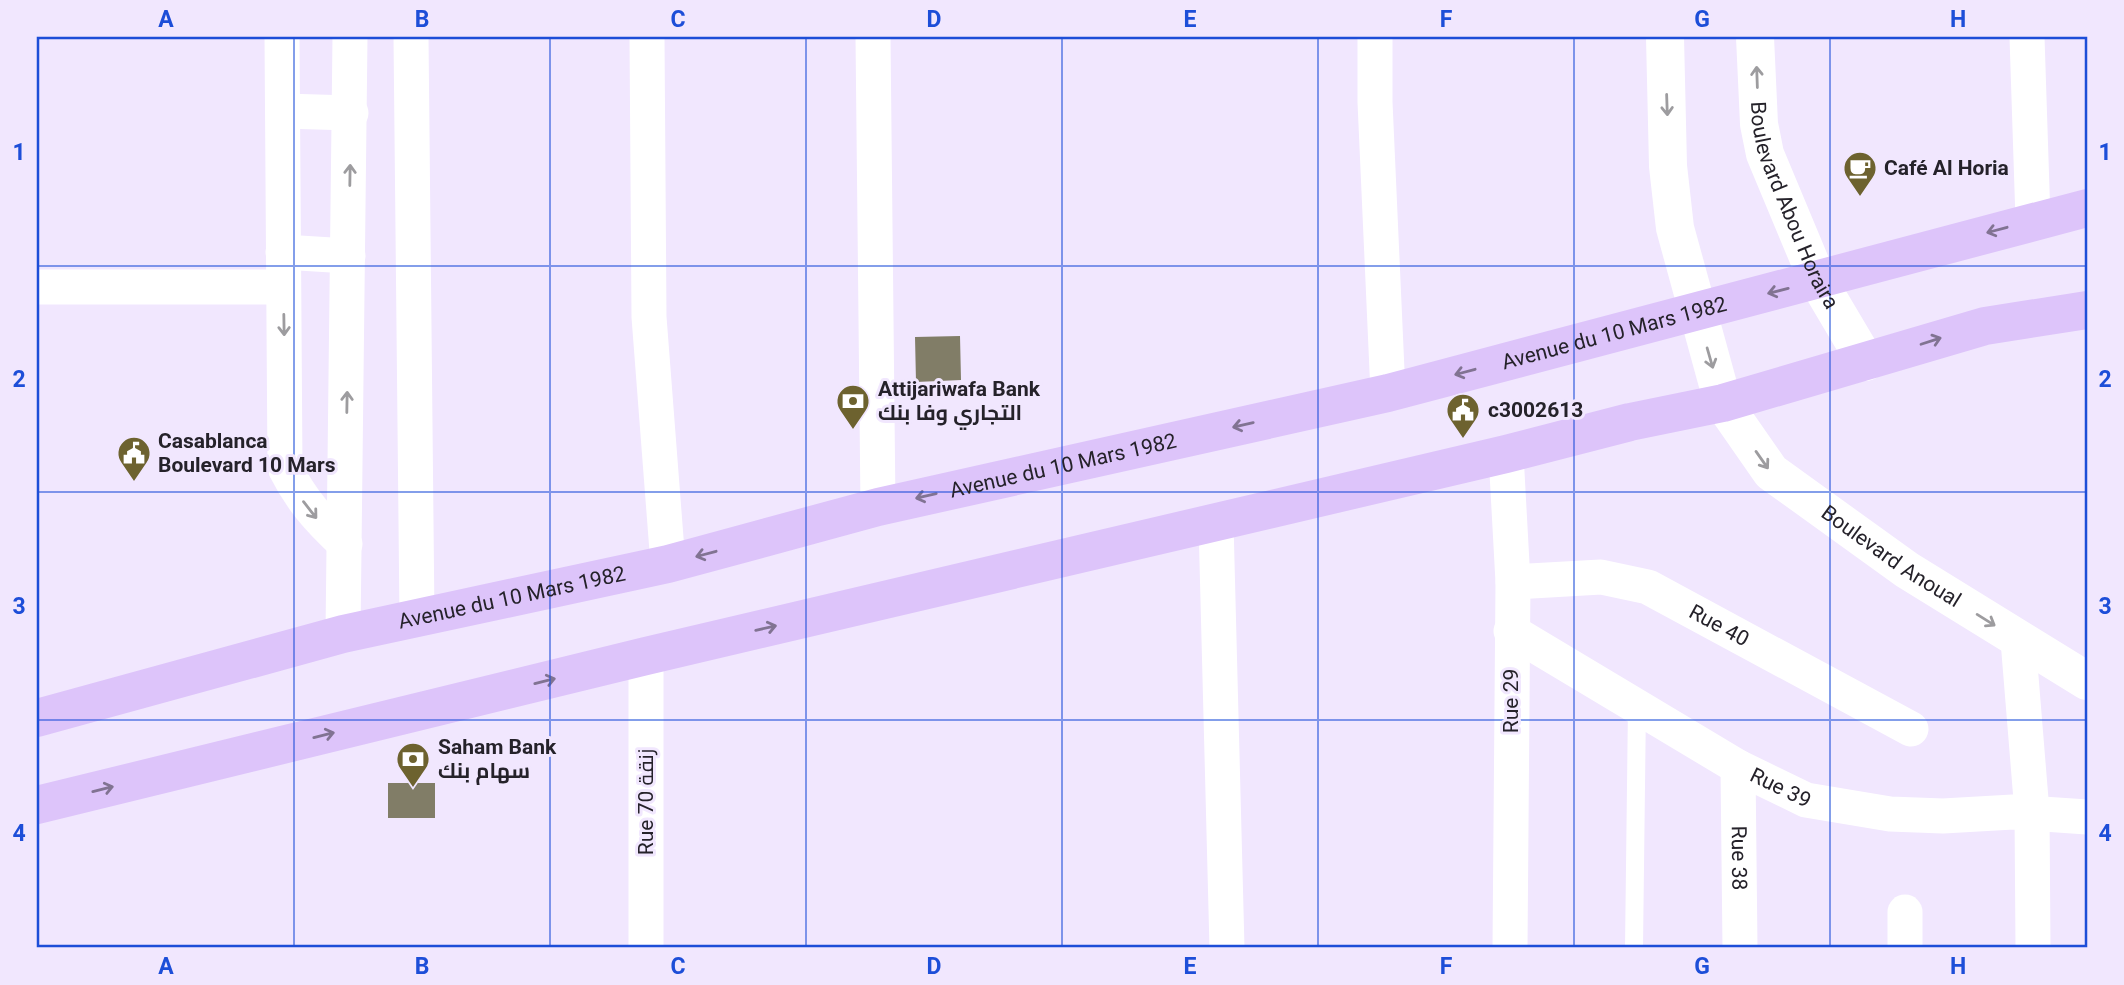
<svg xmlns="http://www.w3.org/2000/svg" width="2124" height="985" font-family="Roboto,Cairo,sans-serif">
  <rect width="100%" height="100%" fill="#f1e7fe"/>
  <path fill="#817d67" d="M960,336L961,380L916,382L915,337Z
    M388,783H435V818H388Z"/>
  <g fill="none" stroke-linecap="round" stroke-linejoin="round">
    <path stroke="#fff" stroke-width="18" d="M1634,948L1637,705"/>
    <g stroke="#fff" stroke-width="35">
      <path d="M282,37L285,468C301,500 319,520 345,544"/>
      <path d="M411,37L417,619"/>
      <path d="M647,37L649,317L668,564"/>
      <path d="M873,37L878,507"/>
      <path d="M1375,37V102L1388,393"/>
      <path d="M2027,37L2033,220"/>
      <path d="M284,111L351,113"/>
      <path d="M283,252L348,256"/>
      <path d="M37,287H283"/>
      <path d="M1506,454L1513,582L1510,948"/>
      <path d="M1216,523L1227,948"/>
      <path id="s1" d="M1513,582L1601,577L1648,587L1911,729"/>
      <path id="s2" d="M1511,631L1738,767L1806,800L1890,814L1943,816L2013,812L2087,817"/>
      <path d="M343,634L350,37"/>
      <path d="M2018,640L2032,812L2033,948"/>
      <path d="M646,656V948"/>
      <path id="s3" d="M1738,767L1740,948"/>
      <path d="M1905,948V912"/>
    </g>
    <path stroke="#fff" stroke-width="38" id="s4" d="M1723,403L1771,472L1907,570L2087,681"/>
    <g stroke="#fff" stroke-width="38">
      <path d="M1665,37L1668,166L1675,228L1723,403"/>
      <path id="s5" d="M1755,37L1759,124L1765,154L1818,281L1866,362"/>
    </g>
    <g stroke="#ddc4fa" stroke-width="38">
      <path id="s6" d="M37,718L343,634L668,564L878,507L1388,393L2087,208"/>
      <path d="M37,805L646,656L1506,454L1630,422L1723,403L1985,326L2087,310"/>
    </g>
  </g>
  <defs><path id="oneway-shaft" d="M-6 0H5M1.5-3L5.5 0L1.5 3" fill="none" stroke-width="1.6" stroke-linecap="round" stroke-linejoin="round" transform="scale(1.75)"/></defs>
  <g stroke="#9d9c9f">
    <use href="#oneway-shaft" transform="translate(1757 77) rotate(-92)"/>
    <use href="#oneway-shaft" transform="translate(1667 105) rotate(88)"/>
    <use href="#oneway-shaft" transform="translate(350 175) rotate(-89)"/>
    <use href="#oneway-shaft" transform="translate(284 325) rotate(89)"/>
    <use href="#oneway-shaft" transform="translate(1710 358) rotate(74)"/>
    <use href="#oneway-shaft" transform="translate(347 402) rotate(-89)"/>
    <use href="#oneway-shaft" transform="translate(1762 460) rotate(55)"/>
    <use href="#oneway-shaft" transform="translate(310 510) rotate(52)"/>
    <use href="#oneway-shaft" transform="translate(1986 620) rotate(32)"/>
  </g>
  <g stroke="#817392">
    <use href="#oneway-shaft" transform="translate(1997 230) rotate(165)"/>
    <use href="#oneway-shaft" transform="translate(1778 291) rotate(166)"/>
    <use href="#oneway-shaft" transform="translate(1931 341) rotate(-18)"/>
    <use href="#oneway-shaft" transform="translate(1465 372) rotate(165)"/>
    <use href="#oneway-shaft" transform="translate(1243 425) rotate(167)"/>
    <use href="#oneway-shaft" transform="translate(926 496) rotate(167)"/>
    <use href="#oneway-shaft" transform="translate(706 554) rotate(165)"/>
    <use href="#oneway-shaft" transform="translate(766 628) rotate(-13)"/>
    <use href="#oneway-shaft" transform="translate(545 681) rotate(-14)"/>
    <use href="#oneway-shaft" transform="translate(324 735) rotate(-14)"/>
    <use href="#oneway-shaft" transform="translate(103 789) rotate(-14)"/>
  </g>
  <path fill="none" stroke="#1d4ed8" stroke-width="2" stroke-opacity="0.55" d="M294,37V948M550,37V948M806,37V948M1062,37V948M1318,37V948M1574,37V948M1830,37V948M37,266H2087M37,492H2087M37,720H2087"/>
  <defs>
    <symbol id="cafe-pin" viewBox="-11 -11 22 30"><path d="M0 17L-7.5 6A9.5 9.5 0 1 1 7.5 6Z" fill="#6d622f" stroke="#f1e7fe"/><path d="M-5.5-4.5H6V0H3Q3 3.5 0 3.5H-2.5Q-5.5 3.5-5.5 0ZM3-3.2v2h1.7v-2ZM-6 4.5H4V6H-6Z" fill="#fff"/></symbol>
    <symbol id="bank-pin" viewBox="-11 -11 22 30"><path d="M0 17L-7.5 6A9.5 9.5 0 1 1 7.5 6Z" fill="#6d622f" stroke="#f1e7fe"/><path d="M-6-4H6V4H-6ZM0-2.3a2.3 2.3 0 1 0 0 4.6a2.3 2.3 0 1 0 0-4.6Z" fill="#fff"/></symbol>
    <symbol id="civic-pin" viewBox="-11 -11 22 30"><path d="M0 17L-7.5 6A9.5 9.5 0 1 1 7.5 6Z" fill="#6d622f" stroke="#f1e7fe"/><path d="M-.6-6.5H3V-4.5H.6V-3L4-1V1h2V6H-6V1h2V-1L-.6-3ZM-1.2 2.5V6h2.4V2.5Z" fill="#fff"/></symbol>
  </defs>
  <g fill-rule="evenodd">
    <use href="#cafe-pin" x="1841" y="149" width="38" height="52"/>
    <use href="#bank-pin" x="834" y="382" width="38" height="52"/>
    <use href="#civic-pin" x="1444" y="391" width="38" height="52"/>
    <use href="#civic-pin" x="115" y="434" width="38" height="52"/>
    <use href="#bank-pin" x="394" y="740" width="38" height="52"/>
  </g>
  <g text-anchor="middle" stroke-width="6" stroke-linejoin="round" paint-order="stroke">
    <g font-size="21" font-weight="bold" fill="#25222a" stroke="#f1e7fe" text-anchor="start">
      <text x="1884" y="175">Café Al Horia</text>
      <text x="878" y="396">Attijariwafa Bank<tspan x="878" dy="24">التجاري وفا بنك</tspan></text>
      <text x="1488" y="417">c3002613</text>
      <text x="158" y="448">Casablanca<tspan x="158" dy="24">Boulevard 10 Mars</tspan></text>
      <text x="438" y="754">Saham Bank<tspan x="438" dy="24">سهام بنك</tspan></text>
    </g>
    <g font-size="21" fill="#25222a" stroke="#f1e7fe">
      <text dy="7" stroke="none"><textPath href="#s5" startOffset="175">Boulevard Abou Horaira</textPath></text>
      <text dy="7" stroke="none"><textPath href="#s6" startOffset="1624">Avenue du 10 Mars 1982</textPath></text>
      <text dy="7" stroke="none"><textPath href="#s6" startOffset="1057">Avenue du 10 Mars 1982</textPath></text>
      <text dy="7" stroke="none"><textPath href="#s4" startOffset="231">Boulevard Anoual</textPath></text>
      <text dy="7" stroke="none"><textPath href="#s6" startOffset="490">Avenue du 10 Mars 1982</textPath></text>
      <text dy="7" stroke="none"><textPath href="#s1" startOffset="217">Rue 40</textPath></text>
      <text transform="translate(1511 701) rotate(-90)" y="7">Rue 29</text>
      <text dy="7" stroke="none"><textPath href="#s2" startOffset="312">Rue 39</textPath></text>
      <text transform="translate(646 802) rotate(-90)" y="7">Rue 70 زنقة</text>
      <text dy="7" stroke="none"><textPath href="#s3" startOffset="91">Rue 38</textPath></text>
    </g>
  </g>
  <rect width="2124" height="985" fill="none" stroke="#f1e7fe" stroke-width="77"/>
  <rect x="38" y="38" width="2048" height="908" fill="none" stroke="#1d4ed8" stroke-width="2.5"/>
  <g font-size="23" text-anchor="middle" font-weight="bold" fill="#1d4ed8">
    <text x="166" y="27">A</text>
    <text x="422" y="27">B</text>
    <text x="678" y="27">C</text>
    <text x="934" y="27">D</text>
    <text x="1190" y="27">E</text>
    <text x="1446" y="27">F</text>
    <text x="1702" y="27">G</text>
    <text x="1958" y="27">H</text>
    <text x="19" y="160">1</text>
    <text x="2105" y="160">1</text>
    <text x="19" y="387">2</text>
    <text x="2105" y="387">2</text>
    <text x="19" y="614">3</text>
    <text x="2105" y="614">3</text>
    <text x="19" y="841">4</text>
    <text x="2105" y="841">4</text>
    <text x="166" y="974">A</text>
    <text x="422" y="974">B</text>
    <text x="678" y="974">C</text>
    <text x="934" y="974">D</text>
    <text x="1190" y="974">E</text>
    <text x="1446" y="974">F</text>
    <text x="1702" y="974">G</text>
    <text x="1958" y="974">H</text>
  </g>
</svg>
